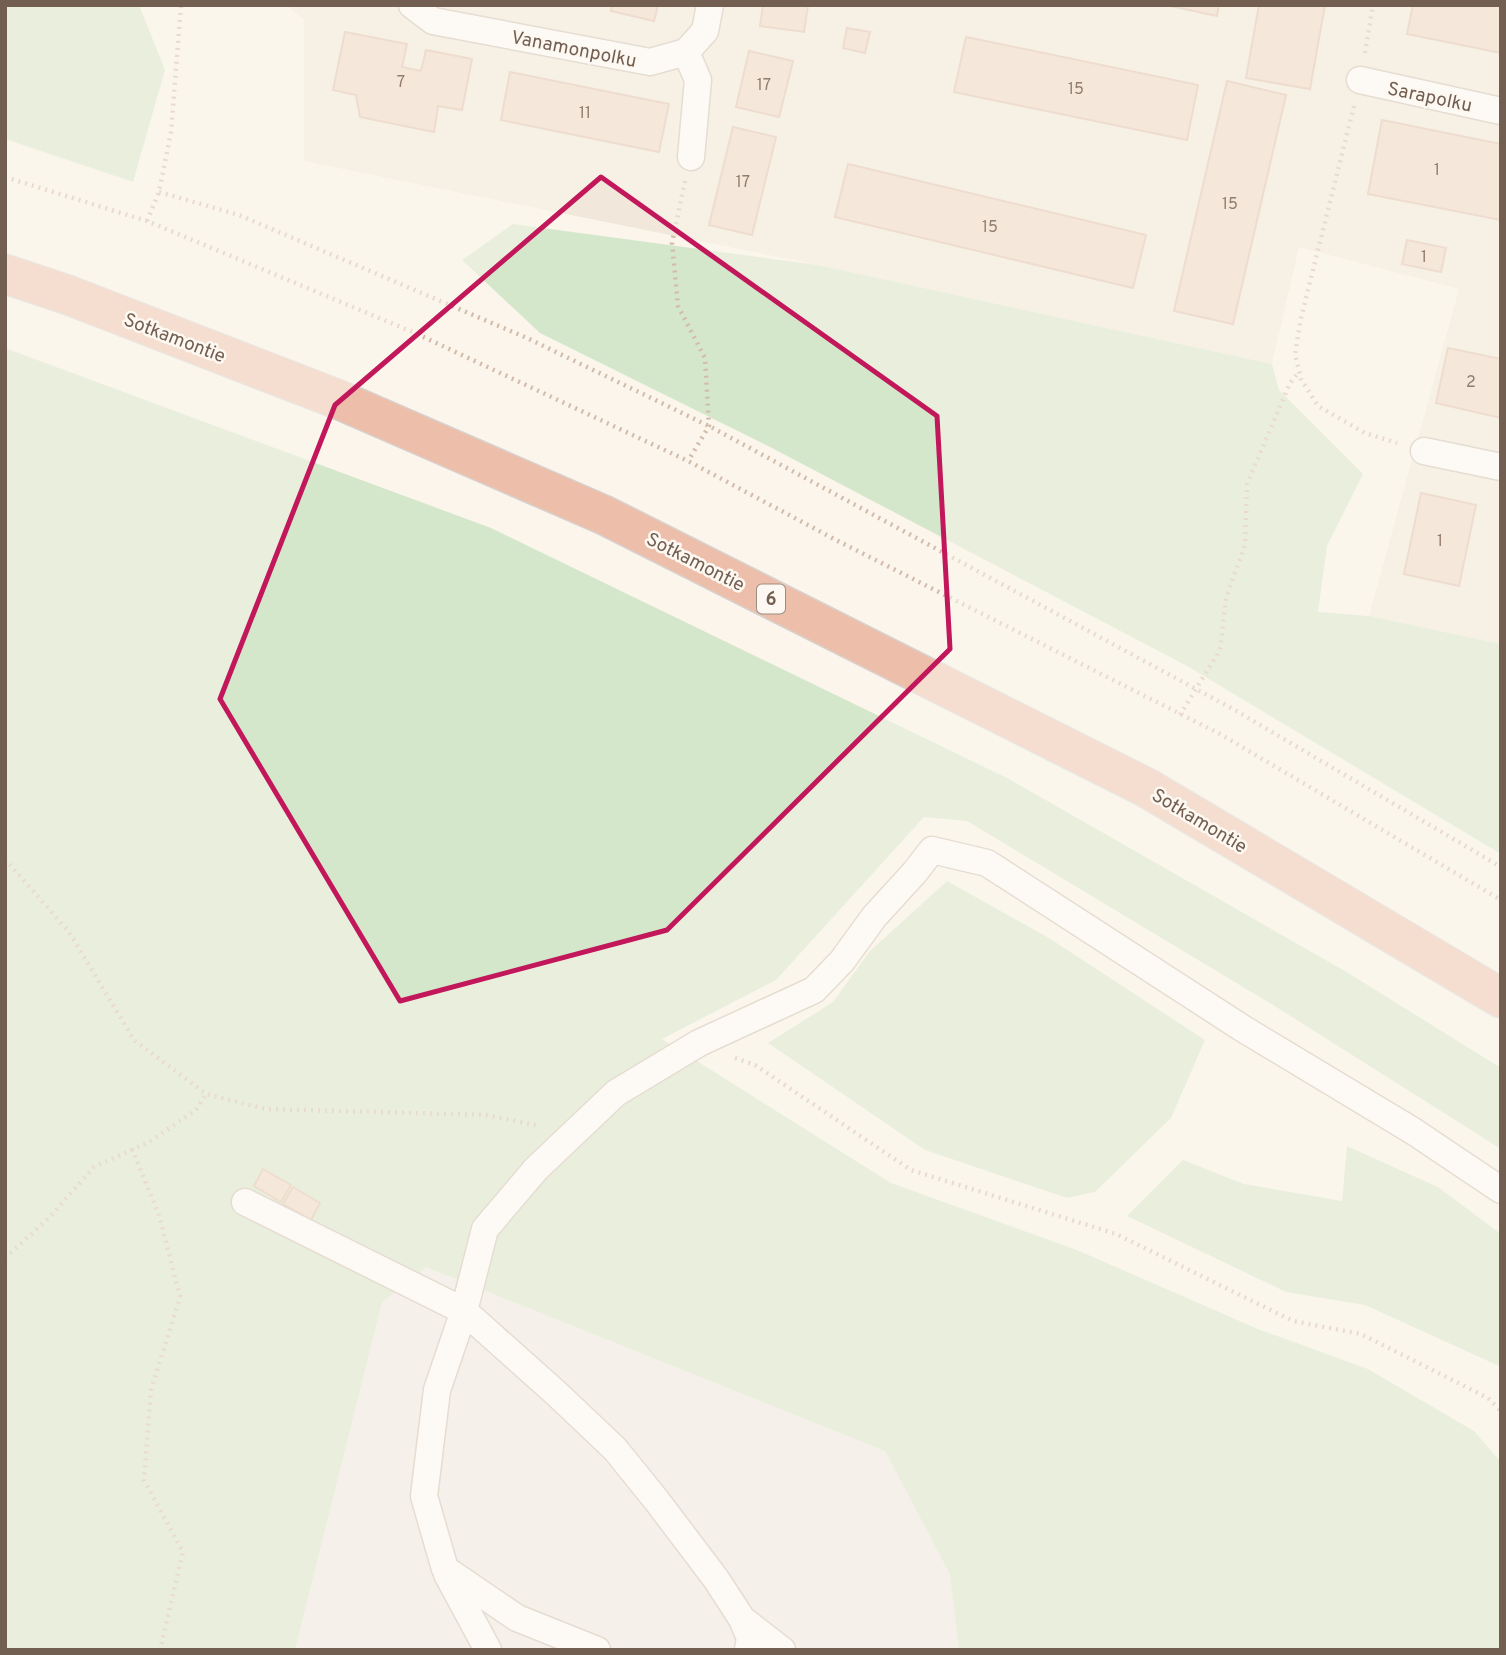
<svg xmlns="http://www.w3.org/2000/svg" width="1506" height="1655" font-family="Overpass,sans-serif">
  <rect width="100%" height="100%" fill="#fbf5ec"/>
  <path fill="#f1e8db" d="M287,5H1501V644L1369,616L1459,289L1299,247L1272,364L818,265L304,161V20Z"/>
  <path fill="#ede8e4" d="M426,1267L885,1451L951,1574L959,1650H295L382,1301Z"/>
  <path fill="#d5e7cb" d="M5,5H139L165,70L133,182L5,139Z
    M513,224L818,265L1272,364L1279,390L1363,474L1327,546L1318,612L1369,616L1501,644V854L1187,666L770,447L540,333L462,260Z
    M5,348L491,528L1009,779L1345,971L1501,1068V1149L1273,1005L967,821L924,817L776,980L662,1039L891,1183L1077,1250L1258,1329L1368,1369L1474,1431L1501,1462V1650H959L950,1574L885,1451L426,1267L382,1302L295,1650H5Z
    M947,881L1049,938L1205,1040L1171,1118L1095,1192L1067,1198L925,1150L768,1043L833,1002L869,952Z
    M1347,1146L1438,1187L1501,1234V1367L1365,1305L1286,1292L1127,1216L1183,1160L1244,1184L1342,1201Z"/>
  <path fill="#edd7c6" stroke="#debfa9" stroke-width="2" d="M612,5H658L654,21L611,11Z
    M763,5H808L804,32L760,26Z
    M1166,5H1219L1217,16Z
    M1259,5H1325L1310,89L1246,78Z
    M1413,5H1501V53L1407,34Z
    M847,28L870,32L865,53L843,48Z
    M345,32L407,44L402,67L421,71L426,50L472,59L462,110L438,106L434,132L360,117L356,95L333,90Z
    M966,37L1198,85L1187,140L954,92Z
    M749,51L793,61L779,117L736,107Z
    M510,72L669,104L659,152L501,120Z
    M1227,81L1286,95L1233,324L1174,311Z
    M1382,120L1501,144V220L1368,194Z
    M733,127L776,137L752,235L709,225Z
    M848,164L1146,235L1133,288L835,217Z
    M1407,240L1446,248L1441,272L1402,264Z
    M1448,348L1501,359V418L1436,403Z
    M1421,493L1476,505L1459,586L1404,574Z
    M263,1169L291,1185L281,1202L254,1186Z
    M293,1187L320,1203L311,1220L283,1204Z"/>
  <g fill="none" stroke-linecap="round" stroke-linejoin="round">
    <defs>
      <path id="street" d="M412,5L433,21L650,62L686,52L705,31L710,5
        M686,52L698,80L691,157
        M1360,80L1501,111
        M1424,451L1501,467
        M245,1202L464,1311L557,1394L615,1449L657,1501L716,1579L742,1619L750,1638L748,1650
        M447,1574L488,1650
        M742,1619L782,1650
        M597,1650L517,1618L445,1569L424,1496L437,1390L464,1311L485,1229L536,1169L616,1093L699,1043L814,990L842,961L874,917L915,872L932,850L987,863L1242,1028L1413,1131L1501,1190"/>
      <path id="highway" d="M5,274L68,295L337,399L604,515L1147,788L1501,998"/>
    </defs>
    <use href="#street" stroke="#ccbeb2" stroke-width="29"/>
    <use href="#highway" stroke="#d8d2ce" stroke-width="41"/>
    <path stroke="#d2bba9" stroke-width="4.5" stroke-dasharray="2 5" stroke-linecap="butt" d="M1365,53L1373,5
      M1354,106L1301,318L1295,354L1301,379L1318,406L1365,433L1397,443
      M5,177L147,221L415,333L688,461L836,540L1220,734L1501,900
      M685,181L672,243L678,306L705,358L709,426L688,461
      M159,192L239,215L527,338L709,426L1233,709L1501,867
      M147,221L159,192L171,132L181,5
      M1180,715L1220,650L1226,598L1245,545L1247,484L1290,383L1299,372
      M5,859L69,932L134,1040L206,1094L265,1109L486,1115L540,1126
      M735,1058L755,1065L911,1170L1116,1234L1293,1321L1361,1334L1488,1398L1501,1411
      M132,1149L159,1215L180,1297L151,1390L144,1480L183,1552L160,1650
      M5,1258L48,1219L94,1167L149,1142L196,1110L206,1094"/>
    <use href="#street" stroke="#fff" stroke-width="26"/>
    <use href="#highway" stroke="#edbeaa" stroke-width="38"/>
  </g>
  <path d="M0 0H1506V1655H0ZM601,177L937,416L950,649L667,930L400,1001L220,699L335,405Z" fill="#fbf5ec" fill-opacity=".55" fill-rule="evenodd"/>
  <path fill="none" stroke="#c2185b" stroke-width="5" stroke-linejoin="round" d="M601,177L937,416L950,649L667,930L400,1001L220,699L335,405Z"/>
  <g text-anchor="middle" stroke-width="5" stroke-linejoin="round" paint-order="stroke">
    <g font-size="16" fill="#927d6e">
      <text x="401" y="87">7</text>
      <text x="764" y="90">17</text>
      <text x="1076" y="94">15</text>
      <text x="585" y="118">11</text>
      <text x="1437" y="175">1</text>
      <text x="743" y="187">17</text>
      <text x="1230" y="209">15</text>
      <text x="990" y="232">15</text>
      <text x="1424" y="262">1</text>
      <text x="1471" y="387">2</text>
      <text x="1440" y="546">1</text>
    </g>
    <rect fill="#fdf9f2" stroke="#9c8d81" stroke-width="2" x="757" y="584.5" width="28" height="29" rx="5"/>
    <g font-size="18" font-weight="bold" fill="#735f51">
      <text x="771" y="605">6</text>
    </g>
    <g font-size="19" fill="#735f51" stroke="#fdf9f2">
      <text transform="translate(574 48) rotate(11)" y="7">Vanamonpolku</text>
      <text transform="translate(1430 96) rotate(12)" y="7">Sarapolku</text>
      <text transform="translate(175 337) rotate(21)" y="7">Sotkamontie</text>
      <text transform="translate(696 561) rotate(27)" y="7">Sotkamontie</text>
      <text transform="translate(1200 820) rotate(31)" y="7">Sotkamontie</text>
    </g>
  </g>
  <rect width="1506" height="1655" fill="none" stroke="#735f51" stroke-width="14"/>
</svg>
